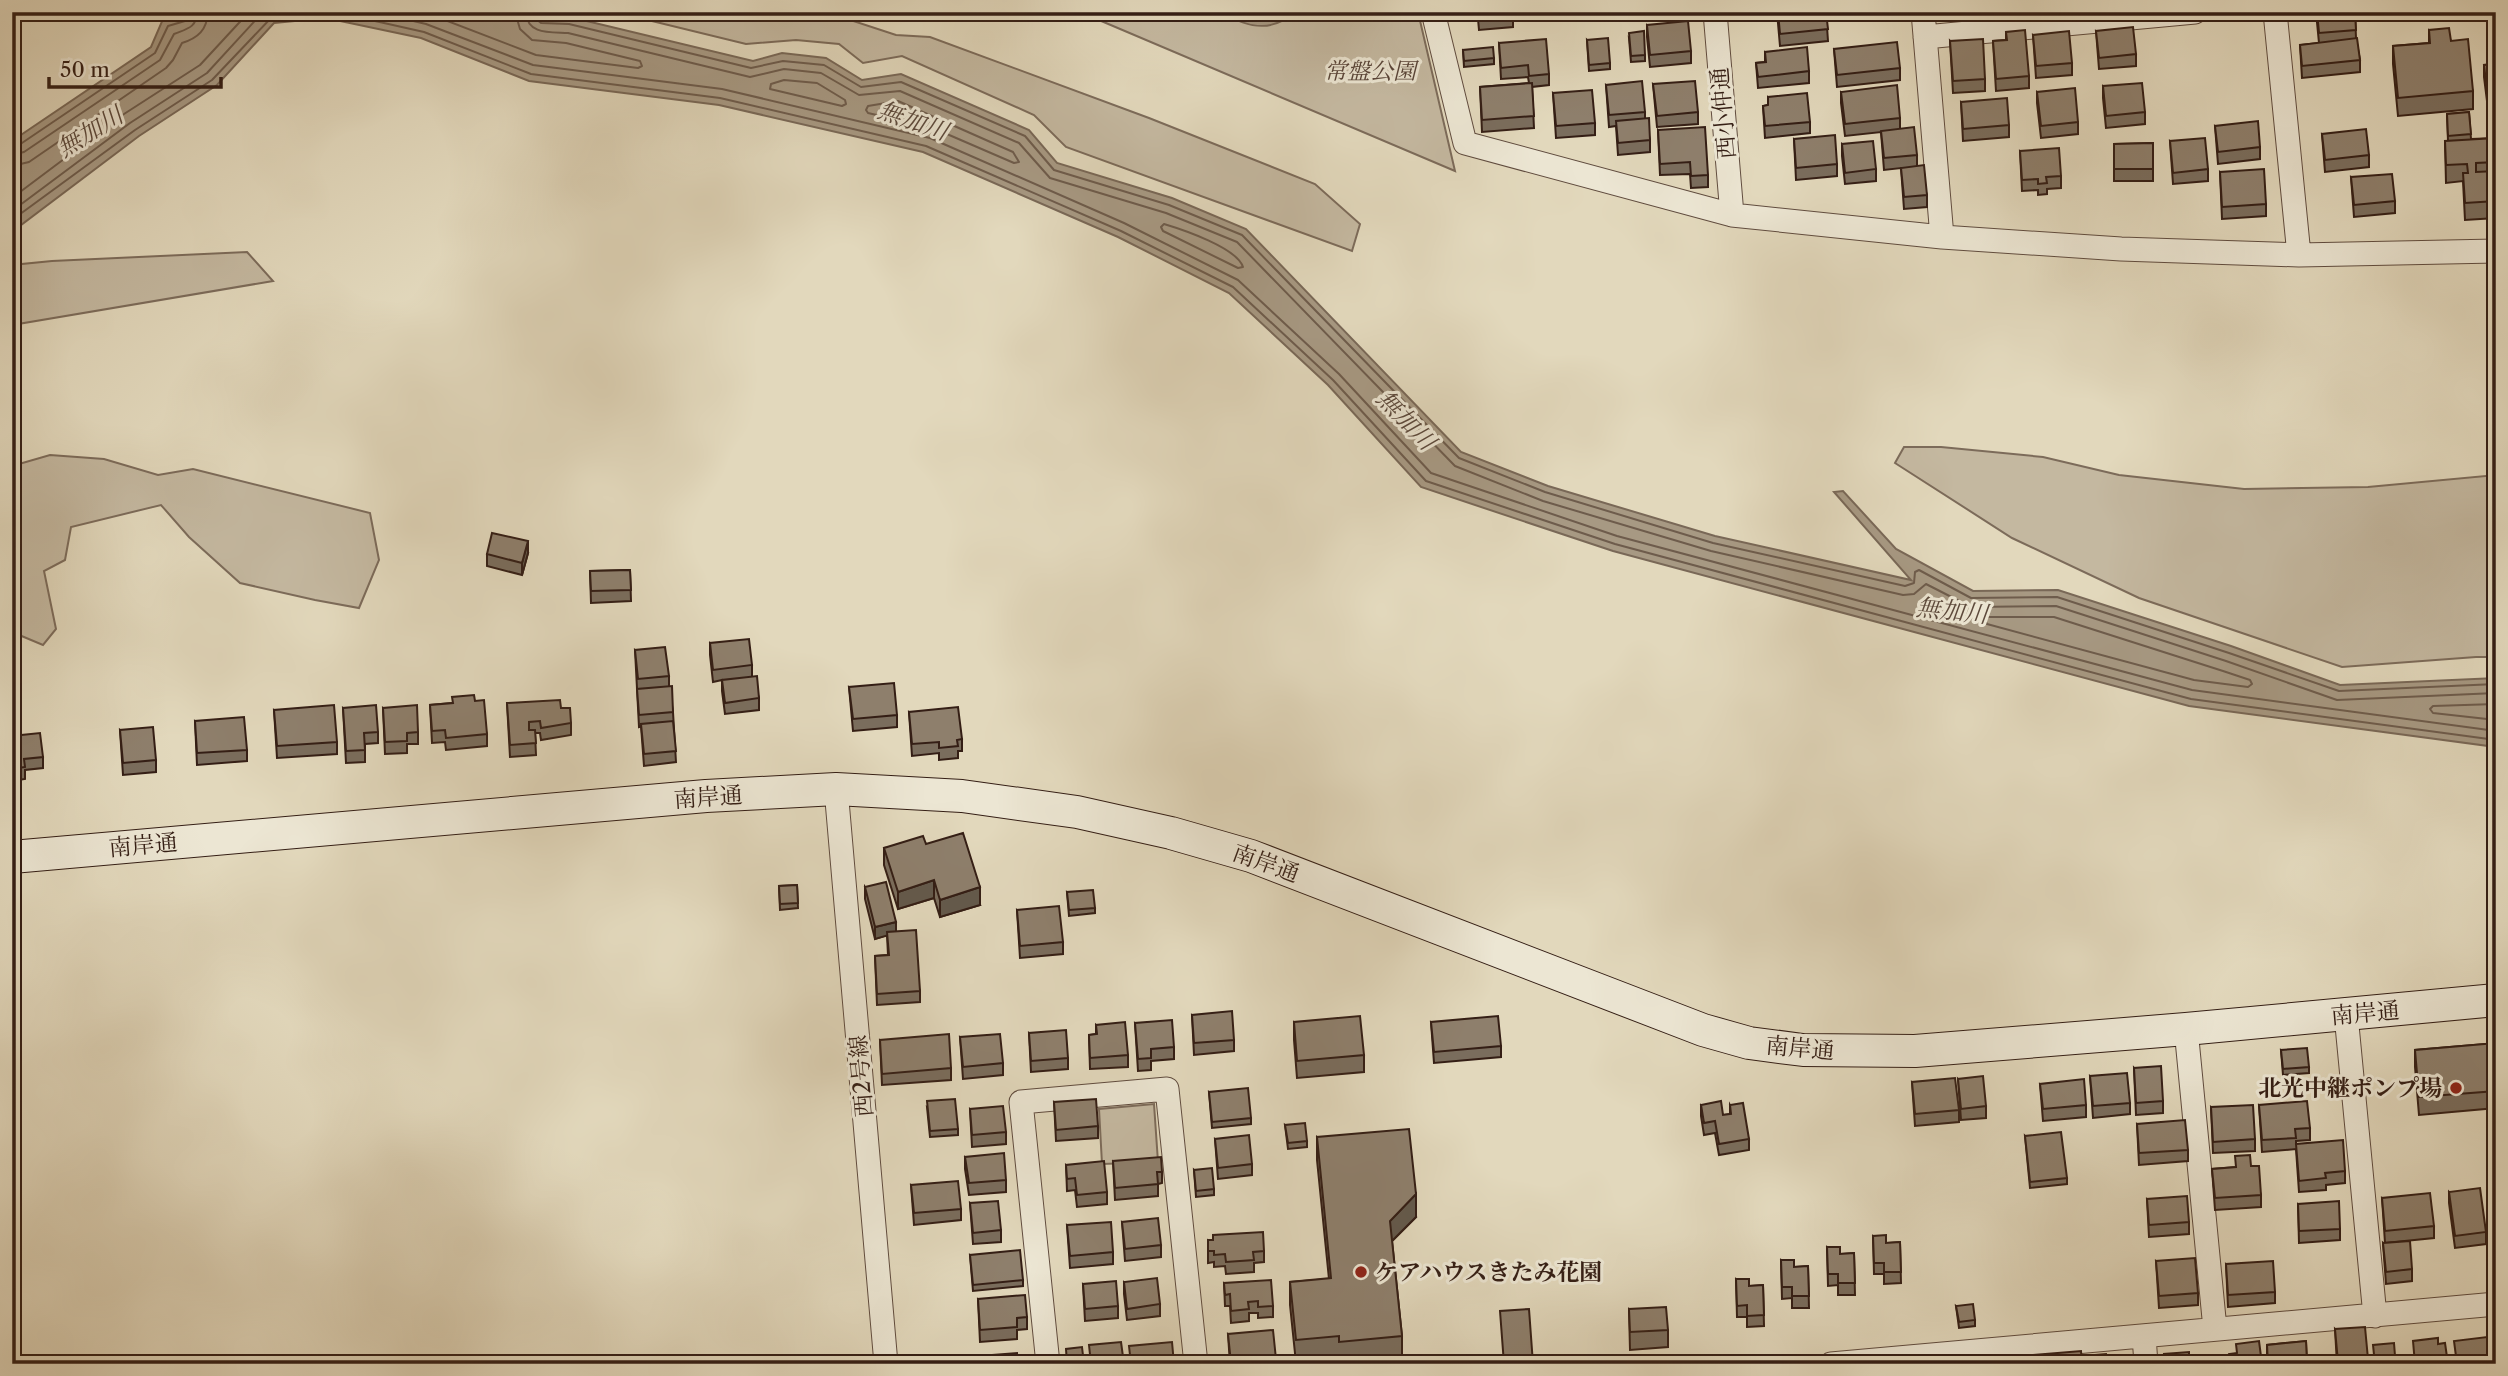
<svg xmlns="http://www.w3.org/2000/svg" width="2508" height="1376" font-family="'Libre Caslon Text','Noto Serif JP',serif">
  <rect width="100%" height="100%" fill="#e2d8bc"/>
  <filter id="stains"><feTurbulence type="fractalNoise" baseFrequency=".00286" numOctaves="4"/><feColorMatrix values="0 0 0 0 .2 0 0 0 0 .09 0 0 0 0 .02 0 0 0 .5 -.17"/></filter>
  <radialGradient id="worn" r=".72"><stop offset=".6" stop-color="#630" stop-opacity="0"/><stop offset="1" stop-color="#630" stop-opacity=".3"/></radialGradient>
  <path fill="#c4b8a0" stroke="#7c6b5a" stroke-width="2" d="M615,12H826L896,35L930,37L1149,118L1315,184L1360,224L1352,251L1066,147L1034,115L902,56L863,63L839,44L796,40L746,44Z
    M1080,12H1418L1455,171Z
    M1932,12H2057L1933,21Z
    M247,252L273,281L12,325V265L52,261Z
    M1904,447H1941L2043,457L2119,475L2244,489L2368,487L2496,475V657H2476L2342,667L2139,598L2012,538L1895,463Z
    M50,455L104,459L158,475L193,469L370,513L379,560L359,608L315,600L240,583L189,537L161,505L71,527L65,560L44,571L56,629L43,645L12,632V466Z
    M1154,1104L1158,1162L1102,1164L1099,1109Z"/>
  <path fill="#a79983" stroke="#796857" stroke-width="2" d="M197,12H475L570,17L753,61L782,53L826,58L862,80L901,74L1029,130L1057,163L1172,198L1246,229L1461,452L1548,486L1715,536L1911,580L1834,492L1843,491L1896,549L1973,591L2058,590L2231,646L2340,685L2496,678V747L2189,706L1613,551L1421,487L1328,385L1229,293L1118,237L923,152L719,105L529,81L421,38L326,18L274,23L217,85L139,136L21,225L12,228V141L151,47L163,19Z
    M1221,12H1293C1271,35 1244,26 1221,12Z"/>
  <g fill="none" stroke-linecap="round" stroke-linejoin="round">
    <path stroke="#6e5c4c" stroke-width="2" d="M335,12L424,32L531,74L720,98L926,146L1121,231L1233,287L1333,380L1426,481L1615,544L2191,699L2496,740
      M375,12L426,24L533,65L722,89L930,138L1124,223L1238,280L1339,374L1431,473L1617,536L2192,690L2496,731
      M424,12L536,55L638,68L642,66L640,61L566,43L532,40L520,29L515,12
      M526,12C527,35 550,32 568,33L750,77L784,69L821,73L859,95L900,91L1019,143L1050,178L1166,213L1237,242L1455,466L1543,501L1711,551L1903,595L1914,594L1926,584L1971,607L2056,606L2226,661L2337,700L2496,693
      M535,12L536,19L541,23L569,24L751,68L783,61L824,65L861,87L901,82L1025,136L1054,170L1169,205L1242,235L1459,458L1545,492L1713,543L1905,586L1914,583L1915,572L1919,570L1971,598L2057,597L2229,653L2339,691L2496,684
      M784,80L817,83L845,100L846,104L842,106L770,89L771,84Z
      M898,101L1013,152L1019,162L1014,163L933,128L868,113L866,110L868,106Z
      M12,146L19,145L155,53L168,26L185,21L189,12
      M12,155L24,152L160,60L174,34C186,29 197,28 197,12
      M12,166L29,162L166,68L173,60L182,43C198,38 207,30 208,12
      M12,198L124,114L200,65L249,12
      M12,211L130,123L207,73L263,12
      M12,220L135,130L212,80L271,18L310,12
      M1164,224C1184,230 1237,248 1243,267L1238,268L1163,231L1161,227Z
      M1988,617H2054L2223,671L2250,680L2252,684L2248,687L2194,680L1987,624L1985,620Z
      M2496,704L2433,706L2430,709L2433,713L2496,720"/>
    <defs>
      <path id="minor" d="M1433,12L1465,143L1732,215L1942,237L2121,249L2299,255L2496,251
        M1715,12L1732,215
        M1923,12L1942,237
        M2275,12L2299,255
        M1925,37L2195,12
        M836,789L886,1364
        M2346,1015L2375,1316
        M2186,1029L2215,1329
        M2144,1336L2146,1364
        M1048,1364L1021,1102L1167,1089L1196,1364
        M1831,1364L2496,1304"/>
      <path id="secondary" d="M12,857L706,796L836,789L962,796L1077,812L1171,833L1251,856L1703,1030L1749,1043L1803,1050L1915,1051L2186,1029L2496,1000"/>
    </defs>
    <use href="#minor" stroke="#604c3f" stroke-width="25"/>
    <use href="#secondary" stroke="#341e15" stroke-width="34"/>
    <use href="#minor" stroke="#ece6d3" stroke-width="23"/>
    <use href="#secondary" stroke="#ece6d3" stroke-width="32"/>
  </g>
  <path fill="#7a6d5d" stroke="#341e15" stroke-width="2" d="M1459,12H1521V14L1513,15V27L1479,30L1478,19L1459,20Z
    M1777,12H1826L1828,41L1780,46Z
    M2316,12H2355L2356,38L2360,60V72L2302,78L2300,45L2319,43Z
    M1647,25L1691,51V63L1650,67L1647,37Z
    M2429,30L2451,41L2473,91V109L2398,116L2393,64V46L2429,43Z
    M2096,31L2136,54V66L2099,69Z
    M2006,32L2029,76V88L1996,91L1993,41L2006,40Z
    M2033,35L2072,63V75L2036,78Z
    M1629,38L1645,55V61L1631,62Z
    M1587,40L1610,63V69L1589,71Z
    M1950,41L1985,79V91L1953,93Z
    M1499,43L1549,74V85L1532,87L1534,128L1482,132L1480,87L1529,83L1528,77L1501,79Z
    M1834,49L1900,68V80L1837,87Z
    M1463,50L1494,58V64L1464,67Z
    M1765,52L1809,71V83L1758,88L1756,63L1765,62Z
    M2496,64V109H2488L2484,77V65Z
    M1653,84L1698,112V124L1657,127Z
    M1606,85L1645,112V119L1650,140V152L1618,155L1616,126L1609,127Z
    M2103,86L2145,112V124L2106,128L2103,98Z
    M1841,92L1900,118V129L1917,155V166L1927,195V207L1904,209L1901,168L1884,170L1881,132L1845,136L1841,103Z
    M2037,92L2078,122V134L2041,138L2037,103Z
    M1553,93L1595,123V135L1556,138Z
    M1768,97L1810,122V133L1765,138L1763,106L1768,105Z
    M1961,102L2009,125V137L1963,141Z
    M2469,112L2471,139L2496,138V218L2465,220L2463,181L2446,183L2445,141H2448L2447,114Z
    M2215,126L2260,147V159L2218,164Z
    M1658,130L1708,175V187L1691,188L1690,174L1660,175Z
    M2322,134L2369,155V167L2325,172Z
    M1794,139L1837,164V176L1796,180Z
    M2170,141L2208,169V181L2173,184Z
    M2153,143V181H2114V144Z
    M1842,144L1876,169V181L1845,184L1842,156Z
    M2020,151L2061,176V188L2047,189V194L2038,195V190L2022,191Z
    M2220,172L2266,204V216L2222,219Z
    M2351,177L2395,201V213L2354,217Z
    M528,553L522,575L487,566V554Z
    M630,570L631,601L591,603L590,571Z
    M710,643L752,665V676L759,698V710L725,714L722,691V680L713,682L710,655Z
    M635,650L669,676V686L673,712L676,762L644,766L641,726L639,727Z
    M849,687L897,715V727L853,731Z
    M475,701L487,734V746L446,750L445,742L432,743L430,705Z
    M507,703L561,708L571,723V735L541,740L540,733H535L536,755L510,757Z
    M343,708L378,732V743L365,744V762L346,763Z
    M383,708L418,732V744H407V753L385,754Z
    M274,710L337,742V754L277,758Z
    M909,712L962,739V751H958V758L939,760V753L912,756Z
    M195,721L247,750V761L197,765Z
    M120,730L156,760V772L123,775Z
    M12,736L43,757V768L25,770V779L12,781Z
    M926,844L980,905L940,917L934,898L898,909L884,865V848Z
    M797,885L798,908L780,910L779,886Z
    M865,887L896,931L920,991V1002L877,1005L875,956L888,955L887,935L875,939L865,899Z
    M1067,892L1095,908V913L1069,916Z
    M1017,910L1063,942V954L1020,958Z
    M1192,1015L1234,1040V1051L1194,1055Z
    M1294,1022L1364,1055V1072L1297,1078L1294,1040Z
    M1431,1022L1501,1046V1057L1434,1063Z
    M1135,1023L1174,1047V1059L1151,1061V1070L1138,1071Z
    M1096,1025L1128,1055V1067L1090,1069L1089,1035L1096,1034Z
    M1029,1033L1068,1058V1069L1031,1072Z
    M960,1037L1003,1063V1075L963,1079Z
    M880,1040L951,1068V1080L882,1085Z
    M2496,1043V1108L2419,1115L2415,1067V1050Z
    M2281,1050L2309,1067V1073L2283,1075Z
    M2134,1068L2163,1101V1113L2136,1115Z
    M2090,1076L2130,1103V1114L2093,1118Z
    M1958,1079L1986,1106V1118L1961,1120Z
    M1912,1082L1959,1110V1122L1915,1126Z
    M2040,1084L2086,1105V1117L2043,1121Z
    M1209,1092L1251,1118V1124L1212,1128Z
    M1054,1102L1098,1126V1138L1056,1141Z
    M1701,1105L1723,1115L1730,1114V1105L1749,1139V1150L1719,1155L1715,1133L1704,1135L1701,1116Z
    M2259,1105L2310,1128V1140L2296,1141V1144L2345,1171V1183L2326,1185V1190L2299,1192L2296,1149L2262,1152Z
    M927,1107L958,1129V1135L930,1137Z
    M2211,1107L2255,1139V1151L2213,1153Z
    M970,1109L1006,1132V1144L972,1147Z
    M2137,1124L2188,1150V1161L2139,1165Z
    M1285,1125L1307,1141V1147L1288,1149Z
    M2025,1136L2067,1178V1184L2030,1188Z
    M1317,1137L1416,1217L1392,1241L1402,1336V1359L1351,1364H1339V1358L1296,1363L1290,1305V1282L1329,1279L1317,1160Z
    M1215,1139L1252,1164V1175L1218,1179Z
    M965,1157L1006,1180V1192L969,1195L965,1169Z
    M1113,1161L1162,1172V1183L1158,1184V1196L1115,1200Z
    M1066,1165L1107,1192V1204L1077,1207L1075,1190L1067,1191Z
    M2251,1166L2261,1195V1207L2215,1210L2212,1169Z
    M1194,1170L1214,1189V1195L1196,1197Z
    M911,1185L961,1209V1220L914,1225Z
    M2496,1188V1228L2492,1229L2488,1201V1189Z
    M2449,1192L2486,1232V1244L2455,1248L2449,1203Z
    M2382,1198L2434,1226V1238L2385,1243Z
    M2147,1199L2189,1222V1234L2149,1237Z
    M970,1203L1001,1230V1242L973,1244Z
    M2298,1204L2340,1229V1240L2299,1243Z
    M1122,1222L1161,1245V1257L1125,1261Z
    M1067,1225L1113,1252V1264L1070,1268Z
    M1873,1236L1886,1243L1900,1242L1901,1283L1884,1284V1274H1874Z
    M1208,1240L1264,1251V1262L1254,1263V1272L1226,1274L1225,1266L1214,1267V1262L1208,1263Z
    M2383,1243L2412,1269V1281L2386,1284Z
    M1827,1247L1840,1254L1854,1253L1855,1295H1838V1285L1828,1286Z
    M970,1255L1023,1280V1286L973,1291Z
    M1781,1260L1794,1267L1808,1266L1809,1308H1792V1298L1782,1299Z
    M2156,1261L2198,1293V1305L2159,1308Z
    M2226,1264L2275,1292V1303L2228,1307Z
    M1736,1279L1749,1286L1763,1285L1764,1326L1747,1327V1317H1737Z
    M1124,1282L1160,1304V1316L1127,1320L1124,1294Z
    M1224,1283L1273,1306V1317L1258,1318V1313H1249V1321L1231,1323L1230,1306H1225Z
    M1083,1284L1118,1306V1318L1085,1321Z
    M978,1299L1027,1317V1329L1017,1330V1339L980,1342Z
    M1956,1306L1975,1320V1326L1959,1328Z
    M1629,1309L1668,1330V1347L1630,1350Z
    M2493,1326H2496V1364L2493,1337Z
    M2335,1329L2368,1359V1364H2337Z
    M1228,1334L1276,1359V1364H1230Z
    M2306,1341L2307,1364H2267V1345Z"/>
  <path fill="#63594c" stroke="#341e15" stroke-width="2" d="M528,541V553L522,575V563Z
    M934,880V898L898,909V892Z
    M980,887V905L940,917V900Z
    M896,922V933L875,939V927Z
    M1416,1194V1217L1390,1243V1221Z"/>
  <path fill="#8e7f6c" stroke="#341e15" stroke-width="2" d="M1478,12H1513V15L1479,18Z
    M1778,12H1826L1828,29L1780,34Z
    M2317,12H2355L2356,30L2319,33Z
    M1688,21L1691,51L1650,55L1647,25Z
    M2133,27L2136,54L2099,58L2096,31Z
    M2449,28L2451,41L2468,39L2473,91L2398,98L2393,46L2430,43L2429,30Z
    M2025,30L2029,76L1996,79L1993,41L2007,40L2006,32Z
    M1644,31L1645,55L1631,56L1629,33Z
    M2069,31L2072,63L2036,66L2033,35Z
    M1608,38L1610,63L1589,65L1587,40Z
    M2357,38L2360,60L2302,66L2300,45Z
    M1546,39L1549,74L1529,76L1528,65L1501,68L1499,43Z
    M1983,39L1985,79L1953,81L1950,41Z
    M1897,42L1900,68L1837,75L1834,49Z
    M1493,47L1494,58L1464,61L1463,50Z
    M1807,47L1809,71L1758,77L1756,63L1766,62L1765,52Z
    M2496,64V97L2488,98L2484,65Z
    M1642,81L1645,112L1609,115L1606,85Z
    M1695,81L1698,112L1657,116L1653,84Z
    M1532,83L1534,116L1482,120L1480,87Z
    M2142,83L2145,112L2106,116L2103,86Z
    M1897,85L1900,118L1845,124L1841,92Z
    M2075,88L2078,122L2041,126L2037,92Z
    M1592,90L1595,123L1556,126L1553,93Z
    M1807,93L1810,122L1765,126L1763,106L1768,105V97Z
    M2007,98L2009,125L1963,129L1961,102Z
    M2469,112L2471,134L2448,136L2447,114Z
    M1649,118L1650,140L1618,143L1616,121Z
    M2258,121L2260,147L2218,152L2215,126Z
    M1705,127L1708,175L1691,176L1690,162L1660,164L1658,130Z
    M1914,127L1917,155L1884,158L1881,131Z
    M2366,129L2369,155L2325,160L2322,134Z
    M1835,135L1837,164L1796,168L1794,139Z
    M2205,138L2208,169L2173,173L2170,141Z
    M2496,138V162L2476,163V172L2496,171V201L2465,203L2463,173H2468L2467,164L2446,165L2445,141Z
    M1873,141L1876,169L1845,173L1842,144Z
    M2153,143V169H2114V144Z
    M2059,148L2061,176L2046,177L2047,183L2038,184V179L2022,180L2020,151Z
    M1924,165L1927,195L1904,197L1901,168Z
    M2264,169L2266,204L2222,207L2220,172Z
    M2392,174L2395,201L2354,205L2351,177Z
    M492,533L528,541L522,563L487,554Z
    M630,570L631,590L591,591L590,571Z
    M749,639L752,665L713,670L710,643Z
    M665,647L669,676L638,679L635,650Z
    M757,676L759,698L725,703L722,680Z
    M894,683L897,715L853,719L849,687Z
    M672,686L673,712L639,715L637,689Z
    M474,695L475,701L484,700L487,734L446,738L445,730L432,731L430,705L453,703L452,697Z
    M560,700L561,708H570L571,723L541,728L540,721L529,722V730H535L536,743L510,745L507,703Z
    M334,705L337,742L277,746L274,710Z
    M376,705L378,732L364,733L365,750L346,751L343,708Z
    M417,705L418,732L407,733V741L385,742L383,708Z
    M958,707L962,739L957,740L958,746L939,748V742L912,744L909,712Z
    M244,717L247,750L197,753L195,721Z
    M673,721L676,751L644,754L641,724Z
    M153,727L156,760L123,763L120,730Z
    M40,733L43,757L24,759L25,767L12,769V736Z
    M963,833L980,887L940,900L934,880L898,892L884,848L923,836L926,844Z
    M886,882L896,922L875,927L865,887Z
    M797,885L798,903L780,904L779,886Z
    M1093,890L1095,908L1069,910L1067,892Z
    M1059,906L1063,942L1020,946L1017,910Z
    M916,930L920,991L877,994L875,956L889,955L887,932Z
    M1232,1011L1234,1040L1194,1043L1192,1015Z
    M1360,1016L1364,1055L1297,1061L1294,1022Z
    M1498,1016L1501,1046L1434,1052L1431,1022Z
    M1172,1020L1174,1047L1151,1049V1058L1138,1059L1135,1023Z
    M1125,1022L1128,1055L1090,1058L1089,1035L1097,1034L1096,1025Z
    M1066,1030L1068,1058L1031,1061L1029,1033Z
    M949,1034L951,1068L882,1074L880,1040Z
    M1000,1034L1003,1063L963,1067L960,1037Z
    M2496,1043V1091L2419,1097L2415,1050Z
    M2307,1048L2309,1067L2283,1069L2281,1050Z
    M2161,1066L2163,1101L2136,1103L2134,1068Z
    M2127,1073L2130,1103L2093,1106L2090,1076Z
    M1983,1076L1986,1106L1961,1109L1958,1079Z
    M1955,1078L1959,1110L1915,1114L1912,1082Z
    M2084,1079L2086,1105L2043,1109L2040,1084Z
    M1248,1088L1251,1118L1212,1122L1209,1092Z
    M955,1099L958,1129L930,1131L927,1101Z
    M1096,1099L1098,1126L1056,1130L1054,1102Z
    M1721,1101L1723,1115L1731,1114L1730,1105L1743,1103L1749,1139L1719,1144L1715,1121L1704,1123L1701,1105Z
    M2307,1101L2310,1128L2295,1129L2296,1138L2262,1140L2259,1105Z
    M2253,1105L2255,1139L2213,1142L2211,1107Z
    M1003,1106L1006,1132L972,1135L970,1109Z
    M2185,1120L2188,1150L2139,1153L2137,1124Z
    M1305,1123L1307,1141L1288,1143L1285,1125Z
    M1409,1129L1416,1194L1390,1221L1402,1336L1339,1342V1336L1296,1340L1290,1282L1331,1278L1317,1137Z
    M2061,1132L2067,1178L2030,1182L2025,1136Z
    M1249,1135L1252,1164L1218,1168L1215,1139Z
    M2343,1140L2345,1171L2325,1173L2326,1178L2299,1181L2296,1144Z
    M1004,1153L1006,1180L969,1183L965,1157Z
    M2250,1155L2251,1166H2259L2261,1195L2215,1198L2212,1169L2236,1167L2235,1156Z
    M1161,1157L1162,1172H1157L1158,1184L1115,1188L1113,1161Z
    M1104,1161L1107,1192L1077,1195L1075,1178L1067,1179L1066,1165Z
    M1212,1168L1214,1189L1196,1191L1194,1170Z
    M958,1181L961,1209L914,1213L911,1185Z
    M2480,1188L2486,1232L2455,1236L2449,1192Z
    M2496,1188V1217H2492L2488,1189Z
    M2430,1193L2434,1226L2385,1231L2382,1198Z
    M2187,1196L2189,1222L2149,1225L2147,1199Z
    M998,1201L1001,1230L973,1233L970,1203Z
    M2339,1201L2340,1229L2299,1231L2298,1204Z
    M1158,1218L1161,1245L1125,1249L1122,1222Z
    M1111,1222L1113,1252L1070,1256L1067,1225Z
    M1263,1232L1264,1251L1253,1252L1254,1260L1226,1262L1225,1254L1214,1255V1251H1208V1240H1213V1235Z
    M1886,1235V1243L1900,1242L1901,1272H1884V1263H1874L1873,1236Z
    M2410,1241L2412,1269L2386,1272L2383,1243Z
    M1827,1247H1840V1254L1854,1253L1855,1283H1838V1274H1828Z
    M1020,1250L1023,1280L973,1285L970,1255Z
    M2195,1258L2198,1293L2159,1296L2156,1261Z
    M1781,1260H1794V1267L1808,1266L1809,1296H1792V1287H1782Z
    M2273,1261L2275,1292L2228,1295L2226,1264Z
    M1157,1278L1160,1304L1127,1309L1124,1282Z
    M1736,1279H1749V1286L1763,1285L1764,1315L1747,1316V1305L1737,1306Z
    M1271,1280L1273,1306L1258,1307V1301L1248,1302L1249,1309L1231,1311L1230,1294L1225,1295L1224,1283Z
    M1116,1281L1118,1306L1085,1309L1083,1284Z
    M1025,1295L1027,1317L1017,1318V1327L980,1330L978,1299Z
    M1973,1304L1975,1320L1959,1322L1956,1306Z
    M1666,1307L1668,1330L1630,1332L1629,1309Z
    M1529,1309L1533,1364H1504L1500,1311Z
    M2493,1326H2496V1354Z
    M2365,1327L2368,1359L2338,1362L2335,1329Z
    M1273,1330L1276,1359L1231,1363L1228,1334Z
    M2487,1337L2490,1364H2457L2454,1341Z
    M2438,1338V1344L2445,1343L2448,1364H2415L2413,1341Z
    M2259,1341L2262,1364H2230L2229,1354L2237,1353L2236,1344Z
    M2306,1341L2307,1362L2268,1364L2267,1345Z
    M1121,1342L1124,1364H1091L1089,1345Z
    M1172,1342L1174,1364H1131L1129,1346Z
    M2394,1343L2395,1356L2407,1355L2408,1364H2375L2373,1345Z
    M1082,1347L1084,1364H1067L1066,1349Z
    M2081,1351L2082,1364H2035L2034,1355Z
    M2189,1352V1364H2165L2164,1354Z
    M1017,1353L1018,1364H981L980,1356Z
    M2106,1354L2107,1364H2085L2084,1356Z
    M2222,1356V1364H2194V1359Z
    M967,1357L968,1364H924V1361Z"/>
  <g fill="#8f2418" stroke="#ece6d3" stroke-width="2.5">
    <circle cx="2456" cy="1088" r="7"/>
    <circle cx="1361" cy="1272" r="7"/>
  </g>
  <g text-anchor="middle" stroke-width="6" stroke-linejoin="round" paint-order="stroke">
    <g font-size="23" font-style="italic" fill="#584438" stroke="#ece6d3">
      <text x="1370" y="79">常盤公園</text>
    </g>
    <g font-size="23" fill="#341e15" stroke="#ece6d3">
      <text transform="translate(1723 113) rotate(-95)" y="8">西小仲通</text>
      <text transform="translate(708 797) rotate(-4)" y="8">南岸通</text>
      <text transform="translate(143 845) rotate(-5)" y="8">南岸通</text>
      <text transform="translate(1266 863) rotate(20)" y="8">南岸通</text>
      <text transform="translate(2365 1013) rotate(-5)" y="8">南岸通</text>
      <text transform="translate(1800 1048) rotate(5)" y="8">南岸通</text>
      <text transform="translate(861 1076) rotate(-95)" y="8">西2号線</text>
    </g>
    <g font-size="23" font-weight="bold" fill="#341e15" stroke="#ece6d3" text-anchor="end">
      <text x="2442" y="1096">北光中継ポンプ場</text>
      <text x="1375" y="1280" text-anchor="start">ケアハウスきたみ花園</text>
    </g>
    <g font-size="24" font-style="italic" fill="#5c493c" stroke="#ece6d3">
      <text transform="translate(913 121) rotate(19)" y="8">無加川</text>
      <text transform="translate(90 132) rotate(-32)" y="8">無加川</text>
      <text transform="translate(1406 420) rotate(46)" y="8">無加川</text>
      <text transform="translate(1952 611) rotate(6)" y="8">無加川</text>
    </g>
  </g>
  <rect width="2508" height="1376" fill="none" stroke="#e2d8bc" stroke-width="42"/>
  <rect x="14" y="14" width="2480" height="1348" fill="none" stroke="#341e15" stroke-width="3.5"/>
  <rect x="21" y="21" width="2466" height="1334" fill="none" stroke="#341e15" stroke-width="2"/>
  <path d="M49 77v10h172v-10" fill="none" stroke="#341e15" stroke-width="3.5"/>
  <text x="60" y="77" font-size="21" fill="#341e15" stroke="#ece6d3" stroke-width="5" paint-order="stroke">50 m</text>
  <rect width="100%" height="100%" filter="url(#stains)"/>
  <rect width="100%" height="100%" fill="url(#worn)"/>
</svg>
